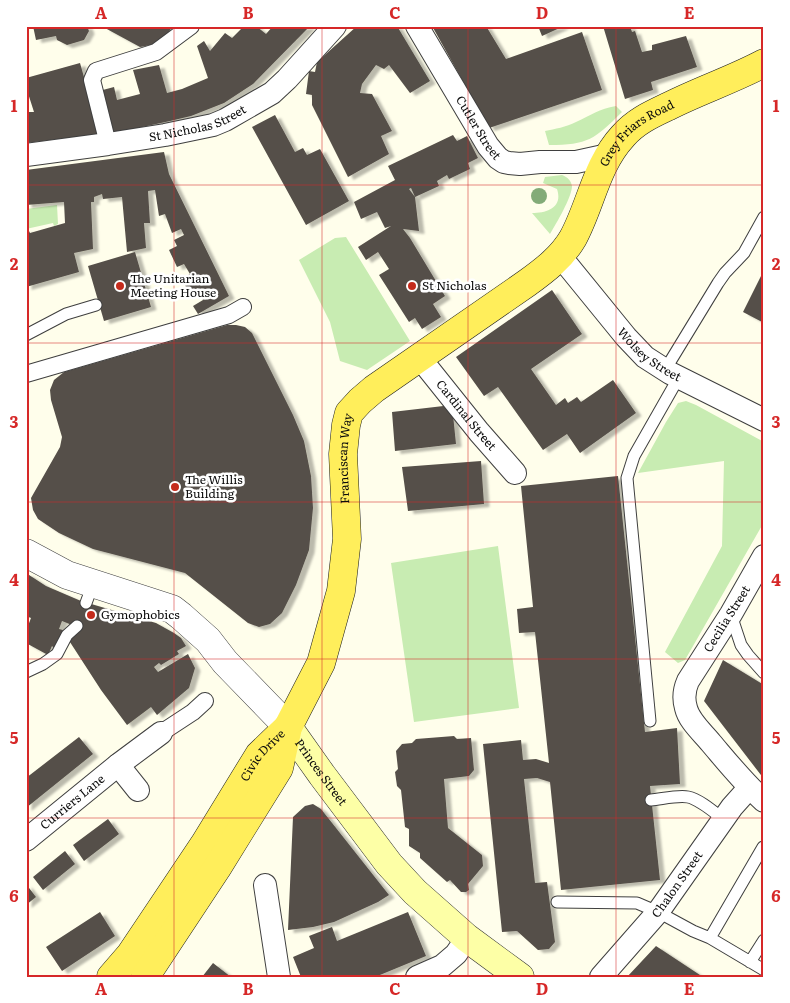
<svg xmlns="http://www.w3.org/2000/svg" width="790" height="1003" font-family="Literata,serif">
  <defs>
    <filter id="shadow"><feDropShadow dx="5.5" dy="3" stdDeviation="1" flood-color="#0004"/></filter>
  </defs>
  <rect width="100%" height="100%" fill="#fffeeb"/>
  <path fill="#c8ecb2" d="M616,106L622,112C595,139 588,145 549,145L545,131C555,129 566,127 576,122C591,115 599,109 616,106Z
    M562,175C567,177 571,180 572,186C572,197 556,224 550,234L532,213C548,213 563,207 557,189L543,183L545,177Z
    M57,205L58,224L54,226L53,223L26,229V209Z
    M346,237L410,341L367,370L340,361L330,322L299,260L335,238Z
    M686,401L696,405L764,442V522L685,660L678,663L665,652L722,546L724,461L638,473L666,422L678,403Z
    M498,546L519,708L414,722L391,563Z"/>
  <path fill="#554f48" filter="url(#shadow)" d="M33,26H87L89,31L84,40L67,45L57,40L56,36L36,40Z
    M105,26H173L161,43L140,47L105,28Z
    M244,26H256L266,34L273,26H310L253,84L224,103L191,116L170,121L110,134L99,91L114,87L117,100L140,94L133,70L159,65L167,93L182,89L208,78L197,46L204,41L210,51L225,33L232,38Z
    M357,26H397L430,81L410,93L389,65L384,69L376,65L362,84L360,93L372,94L392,131L381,136L389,154L348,177L312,105V95L306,94L309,71L315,72L317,62Z
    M432,26H486L506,59L582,32L602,90L489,128Z
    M538,26H564L542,36Z
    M603,26H630L632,32L635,31L642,52L652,50V45L686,36L697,67L651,82L653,90L625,99Z
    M80,63L100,134L26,143V112H34L26,87V78Z
    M275,115L295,152L303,148L307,155L320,149L349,201L306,225L252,127Z
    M453,135L457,141L467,136L478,158L468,163L470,169L449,179L447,175L437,181L439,186L415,197L411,188L409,189L415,197L419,231L403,229L410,238L445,296L433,304L441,317L422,329L415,318L409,322L379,275L389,269L378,252L366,260L358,247L391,226L385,228L377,212L361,219L354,202L395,180L388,166Z
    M164,152L169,174L229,296L198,314L193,306L203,300L198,288L189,293L182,279L190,274L184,264L177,267L169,250L177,246L174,240L184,235L181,229L172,233L165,214L159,216L155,190L148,191L150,223H144L146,248L127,252L122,197L103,199L102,194L94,197V202H91L93,249L74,253L79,272L26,287V229L29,231L30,233L65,223L64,202L26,205V170Z
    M135,252L151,307L104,321L88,266Z
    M764,270V323L743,312Z
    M552,290L582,334L531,369L556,405L565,398L568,403L577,397L581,402L613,380L636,413L580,453L567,434L543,450L498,387L484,396L456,357Z
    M227,325H236L245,327L252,333L293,415L304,441L311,476L313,508L309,550L296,585L282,613L270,624L259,627L248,623L185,573L93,549L59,533L38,519L33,510L31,498L60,447L62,437L51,400L50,390L54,380L64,372Z
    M452,405L456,444L395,451L392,412Z
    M481,461L484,504L408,511L402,467Z
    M618,476L645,732L677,728L680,784L650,786L660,880L561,890L550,782L537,778L524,779L535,883L547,882L555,942L549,949L538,950L517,931L502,932L483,744L521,740L523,760L536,759L549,763L535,632L519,633L517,609L533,607L521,486Z
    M26,573L46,586L81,601L156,623L174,633L181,638L186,646L177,651L179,654L161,665L159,663L154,667L158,672L188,654L195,668L189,688L157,715L151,707L127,725L101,690L68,639L78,633L80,627L72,625L62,621L59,629L63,630L54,648L52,646L48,655L26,643V631L31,618L26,616Z
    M723,660L764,685V779L704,701Z
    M454,736L457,739L471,738L474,770L469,776L444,779L448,828L482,855L483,866L468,884L469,890L466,892H461L450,880L447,882L420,858V853L409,846V829L405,827L401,790L397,786L395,772L398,769L396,751L402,744L412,743L416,739Z
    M79,737L93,754L26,808V778Z
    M313,804L321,809L389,895L378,902L334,922L313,927L288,930L293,817L305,806Z
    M108,819L119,834L84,861L73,845Z
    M65,851L75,864L43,890L33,877Z
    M26,884L36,897L26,905Z
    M100,912L115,936L62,971L46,947Z
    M408,912L426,956L375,977H301L293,957L314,948L309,936L332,927L337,941Z
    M656,946L703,977H627Z
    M213,963L231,977H202Z"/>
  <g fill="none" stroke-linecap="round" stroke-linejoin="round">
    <defs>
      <path id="service" d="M26,335L66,314L96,305
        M665,370L718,283L725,273L744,253L764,217
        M86,603L93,584
        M731,615L741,645L748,655L764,673
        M26,672L43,664L57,654L67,635L77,626
        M650,721L627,478L634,456L679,377
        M651,800C662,799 678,795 688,797C699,799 714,812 723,819
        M557,902L637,903L658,912L693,931L710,938L764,970
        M710,938L763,847
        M750,962L764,940"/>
      <path id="pedestrian" d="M108,144L92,80L96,71L156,52L191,26
        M26,374L229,315L243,307
        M161,733L193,712L205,701"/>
      <g id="minor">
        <path id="s1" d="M417,26L488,146L498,158L504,162L509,163L520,164L540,162H576L608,155"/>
        <path id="s2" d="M26,155L108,144L165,135L213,125L225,120L272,93L287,79L335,26"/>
        <path id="s3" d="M560,256L626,337L645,357L670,373L764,420"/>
        <path id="s4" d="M419,357L479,432L515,473"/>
        <path d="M764,556L731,614L688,681C684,690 683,698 686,708C689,721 702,732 711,743C728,763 744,783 764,801"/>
        <path d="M118,765L138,790"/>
        <path id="s5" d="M26,840L118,765L161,733"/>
        <path d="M265,885L279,977"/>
        <path d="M417,977L442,966L456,954L467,938"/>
        <path id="s6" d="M601,977L658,912L732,807L749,788"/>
      </g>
      <path id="tertiary" d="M26,553L67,575L172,609L181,616L208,640L225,662L288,727"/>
      <g id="secondary">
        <path id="s7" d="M288,727L322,775L389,864L415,892L467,938L520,977"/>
      </g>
      <g id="primary">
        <path id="s8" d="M111,977L130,955L205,843L259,755L288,727"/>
        <path id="s9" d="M145,977L217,868L279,768L288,727L321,663L341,591L347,539L343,454L346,425L349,413L360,401L374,389L527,283C545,270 562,257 573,238C591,205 596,165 623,136C635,122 650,115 667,107C698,91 732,80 764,63"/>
      </g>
    </defs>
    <use href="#service" stroke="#3f3f3f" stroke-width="13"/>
    <use href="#pedestrian" stroke="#3f3f3f" stroke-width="18"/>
    <use href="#minor" stroke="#3f3f3f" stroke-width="24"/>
    <use href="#tertiary" stroke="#3f3f3f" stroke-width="29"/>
    <use href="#secondary" stroke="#2e2e2e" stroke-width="29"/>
    <use href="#primary" stroke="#1d1d1d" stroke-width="29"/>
    <use href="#service" stroke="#fff" stroke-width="11"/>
    <use href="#pedestrian" stroke="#fff" stroke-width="16"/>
    <use href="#minor" stroke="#fff" stroke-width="22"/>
    <use href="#tertiary" stroke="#fff" stroke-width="28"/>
    <use href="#secondary" stroke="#fdffa6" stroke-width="28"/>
    <use href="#primary" stroke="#ffee5b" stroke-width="28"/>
  </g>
  <circle fill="#83ab78" cx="539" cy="196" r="8"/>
  <path fill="none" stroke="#d62828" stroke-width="1" stroke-opacity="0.55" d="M174,26V977M322,26V977M468,26V977M616,26V977M26,185H764M26,343H764M26,502H764M26,659H764M26,818H764"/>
  <g fill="#c42b1c" stroke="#fff" stroke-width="2">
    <circle cx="120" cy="286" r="5"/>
    <circle cx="412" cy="286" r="5"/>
    <circle cx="175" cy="487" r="5"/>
    <circle cx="91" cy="615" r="5"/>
  </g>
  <g text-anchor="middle" stroke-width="5" stroke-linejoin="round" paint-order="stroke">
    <g font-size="12" fill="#0c0c0c" stroke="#fff">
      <text dy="4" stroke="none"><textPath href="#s2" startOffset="175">St Nicholas Street</textPath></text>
      <text dy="4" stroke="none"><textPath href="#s1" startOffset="119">Cutler Street</textPath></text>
      <text dy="4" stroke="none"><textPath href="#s9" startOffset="1028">Grey Friars Road</textPath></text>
      <text dy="4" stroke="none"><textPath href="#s3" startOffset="134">Wolsey Street</textPath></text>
      <text dy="4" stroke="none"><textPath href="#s4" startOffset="75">Cardinal Street</textPath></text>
      <text dy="4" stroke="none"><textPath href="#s9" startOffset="570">Franciscan Way</textPath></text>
      <text transform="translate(727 619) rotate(-58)" y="4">Cecilia Street</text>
      <text dy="4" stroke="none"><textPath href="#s8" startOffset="269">Civic Drive</textPath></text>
      <text dy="4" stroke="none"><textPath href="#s7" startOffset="56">Princes Street</textPath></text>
      <text dy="4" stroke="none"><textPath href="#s5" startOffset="60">Curriers Lane</textPath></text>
      <text dy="4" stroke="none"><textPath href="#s6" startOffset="120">Chalon Street</textPath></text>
    </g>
    <g font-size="12" fill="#0c0c0c" stroke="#fff" text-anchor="start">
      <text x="130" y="283">The Unitarian<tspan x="130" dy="14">Meeting House</tspan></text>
      <text x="422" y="290">St Nicholas</text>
      <text x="185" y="484">The Willis<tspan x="185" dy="14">Building</tspan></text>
      <text x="101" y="619">Gymophobics</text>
    </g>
  </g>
  <rect width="790" height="1003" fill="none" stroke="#ffffff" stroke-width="55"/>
  <rect x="28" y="28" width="734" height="948" fill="none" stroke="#d62828" stroke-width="2"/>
  <g font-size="16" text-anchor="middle" font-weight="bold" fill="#d62828">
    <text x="101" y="19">A</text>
    <text x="248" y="19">B</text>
    <text x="395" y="19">C</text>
    <text x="542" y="19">D</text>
    <text x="689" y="19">E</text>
    <text x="14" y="112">1</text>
    <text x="776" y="112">1</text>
    <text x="14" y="270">2</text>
    <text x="776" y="270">2</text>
    <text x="14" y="428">3</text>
    <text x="776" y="428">3</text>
    <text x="14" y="586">4</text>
    <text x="776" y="586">4</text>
    <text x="14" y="744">5</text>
    <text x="776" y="744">5</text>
    <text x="14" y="902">6</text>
    <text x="776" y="902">6</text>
    <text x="101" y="995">A</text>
    <text x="248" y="995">B</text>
    <text x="395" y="995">C</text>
    <text x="542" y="995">D</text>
    <text x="689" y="995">E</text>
  </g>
</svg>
